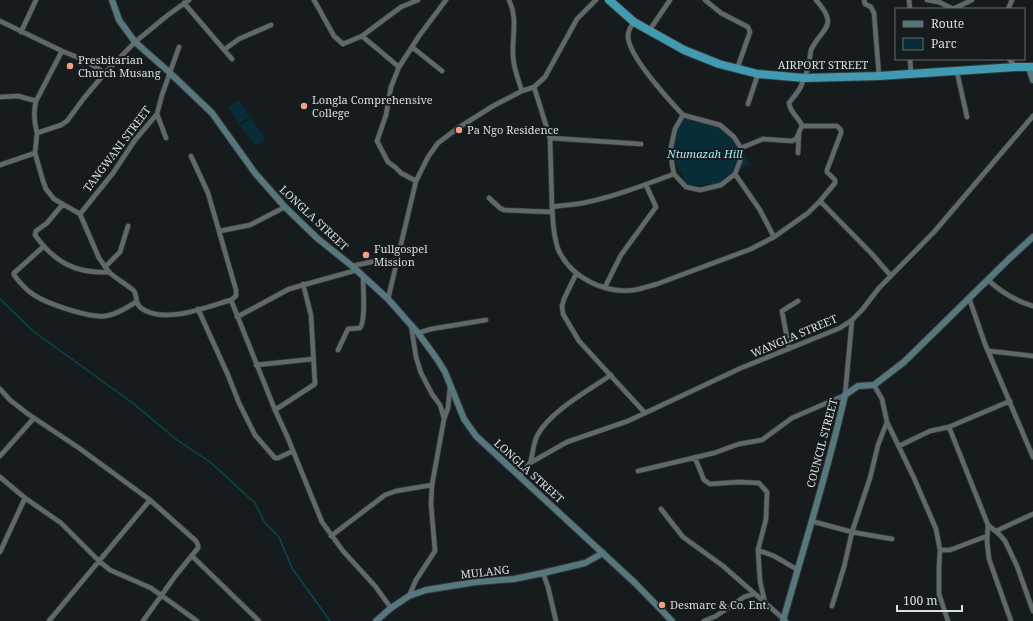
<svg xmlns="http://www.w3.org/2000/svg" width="1033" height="621" font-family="'Noto Serif',serif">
  <rect width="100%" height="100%" fill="#161c1e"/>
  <path fill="#082d36" d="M239,100L250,117L239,124L228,107Z
    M251,118L266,139L255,146L240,125Z
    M681,118L721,126L734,137L750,163L720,184L687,186L671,153L676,129Z"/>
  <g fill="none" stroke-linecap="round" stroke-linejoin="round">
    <path stroke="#064756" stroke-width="1.5" d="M0,299L33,331L134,404L177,440L210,462L255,503L265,523L279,537L292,568L330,621"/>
    <defs>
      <path id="street" d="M314,0L334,36L343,44L362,36L401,7L418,0
        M509,0C518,19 512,35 513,55C513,67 518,79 522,91
        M705,0L721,13L748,27L750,32L737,69
        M864,0L865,4L871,7L874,13L879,76
        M909,0L910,9
        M927,0L939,2L953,9L972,0
        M184,3L232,59
        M1008,9L1012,0
        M0,21L62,51
        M634,22C631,26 628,30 628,36C628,56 669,100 683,115
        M649,31L670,0
        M21,32L36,0
        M362,36L399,67
        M412,47L442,71
        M225,49L239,39L271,25
        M910,59L911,74
        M1009,59L1016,67
        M957,72L967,117
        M534,87L550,138L552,207C562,205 572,205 583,203C614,197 644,185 674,174
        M0,97L18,96L36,101
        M748,104L758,74
        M157,114L166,138
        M683,115L720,125L734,137L741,148L740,161L735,174L721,185L700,190L686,187L674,174L672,164L671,147L675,129Z
        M37,133C34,122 33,113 36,101L62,51L84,60L105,73
        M550,138L641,144
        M741,148L763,139L792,141L796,139L799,133
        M798,153L799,132L802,126C799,117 790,113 789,103C793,97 798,93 801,86C804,79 808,70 809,63C810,59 810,54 811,50C822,27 840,27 816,0
        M0,165L35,153
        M735,174L760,210L774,237
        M416,181L401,173L395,167L388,162L377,141L386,115L391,87L399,67L419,36L446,0
        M489,198L500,208L504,210L552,212
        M820,201L872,254L891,276
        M63,204L47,223L36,231L35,235C54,262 76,274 109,272L99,258L80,214L54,199L46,189L43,181L35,153L37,133L61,125L67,121L84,98L105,73L135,42L168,15L189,0
        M552,207C553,221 553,235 558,249C570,277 604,294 634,290C642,289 649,286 657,284L751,249L774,237L808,213L820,201L835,183V180L827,172V170L841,133V130L837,126H802
        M80,214L113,173L135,140L157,114L162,95L179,47
        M220,231L250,225L285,207
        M43,247L14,273V275C20,283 26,290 34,295C48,304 89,318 105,316C116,315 126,308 136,302
        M352,266L376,261H397
        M105,267L120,252L128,226
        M109,272C115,278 129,286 134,291C138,297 134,302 141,308C164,325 206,307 231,300L236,296V290L208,193L191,156
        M576,274L564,299L562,306L563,314L579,341L645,413
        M988,280C1001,292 1016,301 1033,306
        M303,284L311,315L315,384L275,410L287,436L322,522L343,551L375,586L391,608
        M605,287L621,255L656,207L646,185
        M969,298L985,344L1033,457
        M388,299L416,181L428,157L438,143L458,128L493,106L522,91L534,87L545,77L577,19L596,0
        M231,300L275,410
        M198,309L228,375L239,403L255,435L275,458H278L293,451
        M237,317L289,289L357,270
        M411,325L416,357L421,373L432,394L440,405L444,418
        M418,333L431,329L486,320
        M789,349L782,311L798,301
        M338,350L348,329L360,328C366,321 363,286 363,276
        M989,351L1033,356
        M256,365L313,359
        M874,385L882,399L887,422L914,478L936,529L940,550L939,567V594L948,621
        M0,389L10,400L28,414L79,448L150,500L196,541L198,545V548L176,575L143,621
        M949,427L1010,401
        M899,446L930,431L949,427L988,525L987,541L989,559L1011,621
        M0,456L34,418
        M695,458L704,480L710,484L739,482L759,483L767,492L766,519L758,550L760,581L765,603
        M530,463C533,455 533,444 537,436C549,412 589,390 611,375
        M638,471L714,453L739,444L762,440L792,418L845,395L852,320
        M520,475L530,463L567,442L628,421L741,368L840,328L852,320L862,310L879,288L934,232L1033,116
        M0,477L25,498L61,523L99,561L110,570L151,588L197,621
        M661,509L683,537L723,566L786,621
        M811,521L852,532L892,539
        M988,525L1000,535L1005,541L1017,566L1033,611
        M996,531L1033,514
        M331,536L385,495L396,491L432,485
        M758,550L774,556L798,570
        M940,550H950L987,536
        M0,552L25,498
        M192,556L259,621
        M543,573L548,587L556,621
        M409,596L416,580L435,551L431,504L432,485L444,419L448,408L450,387
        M832,606L844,567L852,532L870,478L878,445L887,422
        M49,621L150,500
        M704,621L716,616L744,597L754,594"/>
      <path id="secondary" d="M112,0L119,20L135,42L169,72L212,113L255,173L285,207L317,238L352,266L388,299L418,333L437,359L445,372L464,419L476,436L635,583L672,621
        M1029,67L1033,80
        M376,621L391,608L409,596L426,590L476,582L514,579L543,573L585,563L603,553
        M783,621C804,546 828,471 845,395L858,386L874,385L904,362L1010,258L1033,237"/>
      <path id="highway" d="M609,0L634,22L684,50L719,64L758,74L804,78L879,76L1016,67H1033"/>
    </defs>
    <use href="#street" stroke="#323738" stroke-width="6"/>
    <use href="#secondary" stroke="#323738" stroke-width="8"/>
    <use href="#highway" stroke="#323738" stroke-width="10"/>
    <use href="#street" stroke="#60686a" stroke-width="4.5"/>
    <use href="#secondary" stroke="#57777f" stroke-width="6"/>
    <use href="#highway" stroke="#429ab1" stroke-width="8"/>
  </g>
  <g fill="#f39f85" stroke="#161c1e" stroke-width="1.5">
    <circle cx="70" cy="66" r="4"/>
    <circle cx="304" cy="106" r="4"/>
    <circle cx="459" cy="130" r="4"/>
    <circle cx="366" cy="255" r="4"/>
    <circle cx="662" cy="605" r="4"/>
  </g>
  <g text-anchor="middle" stroke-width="4" stroke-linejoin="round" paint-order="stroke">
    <g font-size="11" fill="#dadfe0" stroke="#161c1e" text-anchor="start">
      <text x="78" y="64">Presbitarian<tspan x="78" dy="13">Church Musang</tspan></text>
      <text x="312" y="104">Longla Comprehensive<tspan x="312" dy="13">College</tspan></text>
      <text x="467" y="134">Pa Ngo Residence</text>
      <text x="374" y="253">Fullgospel<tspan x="374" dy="13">Mission</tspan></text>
      <text x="670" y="609">Desmarc &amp; Co. Ent.</text>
    </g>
    <g font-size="11" fill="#dadfe0" stroke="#161c1e">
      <text x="823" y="69">AIRPORT STREET</text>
      <text transform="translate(117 149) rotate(-53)" y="4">TANGWANI STREET</text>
      <text transform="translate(314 218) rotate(43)" y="4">LONGLA STREET</text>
      <text transform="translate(794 336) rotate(-23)" y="4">WANGLA STREET</text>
      <text transform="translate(822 443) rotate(-75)" y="4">COUNCIL STREET</text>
      <text transform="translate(529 471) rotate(42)" y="4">LONGLA STREET</text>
      <text transform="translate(485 572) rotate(-6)" y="4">MULANG</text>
    </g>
    <g font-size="11" font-style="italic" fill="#a3e9fd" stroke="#161c1e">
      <text x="705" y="158">Ntumazah Hill</text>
    </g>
  </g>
  <rect x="895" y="8" width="130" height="52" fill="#161c1e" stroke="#646a6c"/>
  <rect x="903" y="21" width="20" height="6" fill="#57777f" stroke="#646a6c"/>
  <text x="931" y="28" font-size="12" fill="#dadfe0">Route</text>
  <rect x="903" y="38" width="20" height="12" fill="#082d36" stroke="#646a6c"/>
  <text x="931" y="48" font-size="12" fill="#dadfe0">Parc</text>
  <path d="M897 605v6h65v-6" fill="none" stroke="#dadfe0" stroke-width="2"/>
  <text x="903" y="605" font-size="12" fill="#dadfe0" stroke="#161c1e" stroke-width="3" paint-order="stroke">100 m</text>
</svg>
